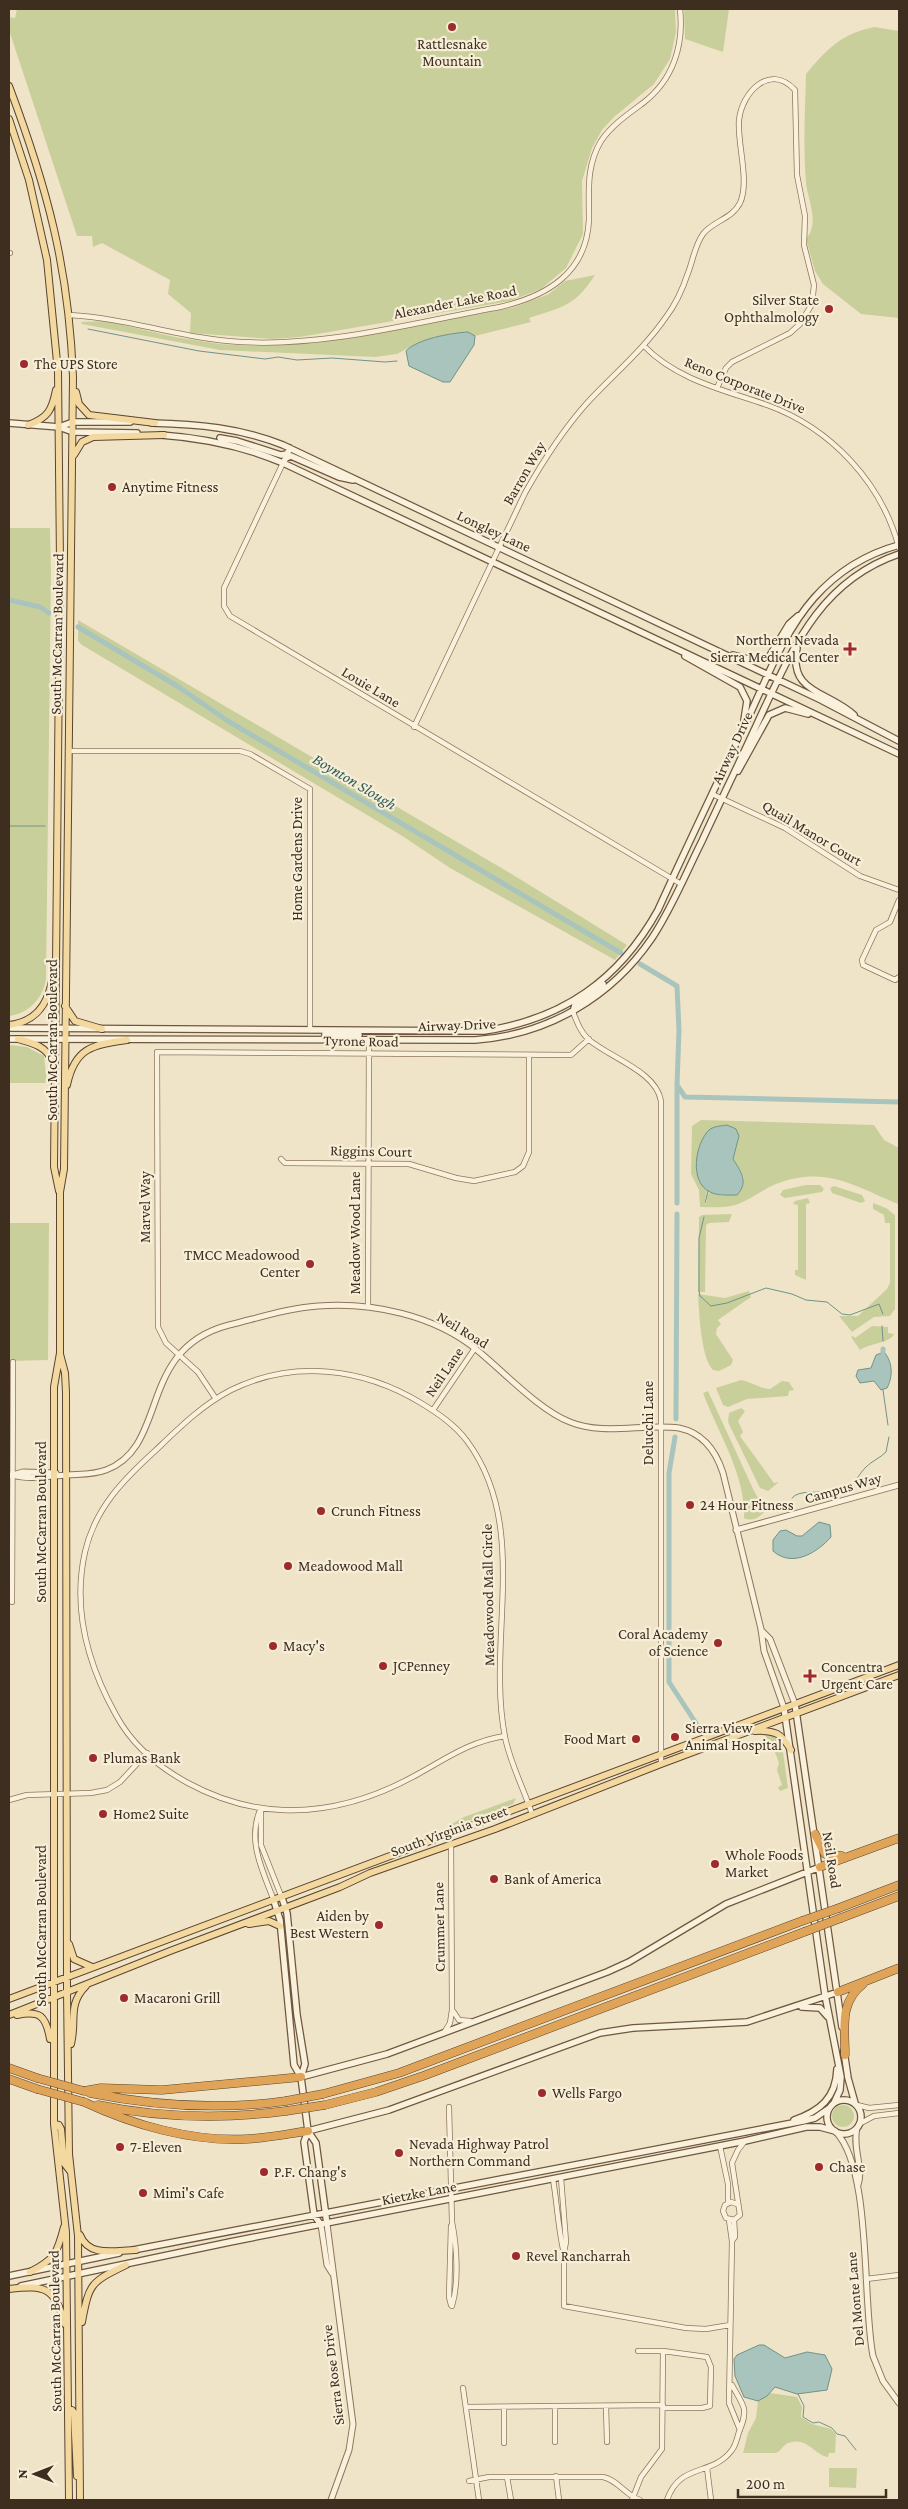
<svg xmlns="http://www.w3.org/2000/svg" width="908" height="2509" font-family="'Crimson Pro',serif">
  <rect width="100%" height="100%" fill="#f0e4c8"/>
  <path fill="#c9cf9b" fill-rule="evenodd" d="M17,9H675L676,32L670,59L654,84L614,117L602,130L592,148L582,181L583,234L566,268L541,289L510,301L300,337L273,339L190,333L191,313L168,294L170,280L102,243L93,247L92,236H77L9,30V17L15,18Z
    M684,9H729L723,52L685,39Z
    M874,27L899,31V318L861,314L823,284L815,271L806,239C820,223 808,201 806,183C803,147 805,110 806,74C827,49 841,34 874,27Z
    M595,275C575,306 563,307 529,318L531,322L475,336L468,332L455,333L410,347L397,354L375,357L220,350L82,324L81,322L106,321L175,337L220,344L258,346L295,344L379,332L515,307L549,294L565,281Z
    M9,528H50L51,572L46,978C44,998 28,1014 9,1016Z
    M78,620L510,873L627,945L615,960L450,868L404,837L82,645L78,641Z
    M9,1045L27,1047L44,1056L47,1083H9Z
    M701,1120L874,1125L884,1140L899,1148V1201L898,1204C854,1186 826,1165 776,1184C761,1190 747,1203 731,1206C721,1208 710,1207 700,1207L699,1190L691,1174L692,1126ZM739,1136L733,1159L744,1178L723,1196L710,1192L707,1195L706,1204H704L707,1190L704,1187Z
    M806,1185H820L824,1189L822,1192L785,1198L780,1195L783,1190Z
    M834,1186L862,1195L865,1201L861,1203L832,1193L830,1188Z
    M808,1198L810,1203L806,1204V1280L795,1275V1270H798V1205L793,1204L795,1201Z
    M873,1203L886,1208L895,1215V1309L890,1316L874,1317L852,1332L839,1316H858L887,1289L890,1283V1223H885L884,1215L873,1209Z
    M732,1214L729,1222L709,1223L706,1225L705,1292H698L699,1217L702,1215Z
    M9,1223H49L48,1360L9,1361Z
    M749,1291L751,1297L718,1320L721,1324L717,1328L716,1334L733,1360L731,1365L719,1371L713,1370C701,1359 699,1311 698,1294L725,1298Z
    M872,1326L888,1327V1333L894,1334C891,1343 870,1343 860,1350L851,1337L853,1336L855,1338Z
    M741,1380C752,1382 758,1388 770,1389L782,1381L789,1382L794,1390L789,1391L788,1396L747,1399L728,1407L723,1405L716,1388Z
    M708,1391L754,1491L762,1505L768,1507C763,1515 754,1523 744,1518C746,1475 718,1433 703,1393Z
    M741,1408L745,1411L738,1421L743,1432L740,1436L774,1483L779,1482L768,1491L760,1488L728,1422L729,1413Z
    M764,1734L773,1735L782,1745L788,1788L780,1791L778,1787L782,1785L777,1770L779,1763L773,1747Z
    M516,1798L513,1804L451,1828L448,1826L464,1817Z
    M832 2116a11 11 0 1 1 22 0a11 11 0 1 1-22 0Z
    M770,2393L797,2397L802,2407L801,2417L812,2424L831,2429L836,2434L835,2453H829L828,2457C813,2454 807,2436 788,2443C783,2445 781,2451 776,2453H743L748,2433L756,2418L758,2401Z
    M829,2468H857L856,2488L829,2487Z"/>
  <path fill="#a9c4bc" stroke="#6f938a" d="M468,332L475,336L474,345L450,382H443L409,366L406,351C417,339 451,333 468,332Z
    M727,1125L736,1129L739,1136L733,1159C741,1172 749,1182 737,1195C728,1195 718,1196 710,1192C689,1182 695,1144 709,1130C714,1126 721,1126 727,1125Z
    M884,1352C893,1362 893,1377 887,1388L881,1390L874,1381L860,1383L856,1376L858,1370L871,1368L876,1355Z
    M819,1522L830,1525L831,1537C817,1553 792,1568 773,1551V1540L780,1531L786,1530L797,1536H802Z
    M759,2345H764L785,2358L807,2352L825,2355L832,2369L827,2390L797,2394L775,2387L767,2396L758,2401L744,2397L735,2376L734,2359L737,2355Z"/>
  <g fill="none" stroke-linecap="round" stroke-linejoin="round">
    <path stroke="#6f938a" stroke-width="1" d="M88,329L199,351L265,359L278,357L297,360L332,358L385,362L397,361
      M9,826H45
      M705,1203L708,1191
      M704,1217L699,1238V1291L700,1296L711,1306L727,1303L766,1288L792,1294L806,1300L827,1302L842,1314L850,1315L879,1304L883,1314
      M882,1326L883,1341
      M883,1390L888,1425
      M836,1491C854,1490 855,1478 866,1467C872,1461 880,1458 886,1452L889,1437
      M792,1498C799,1489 818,1494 828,1491
      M798,2394L804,2406L803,2417L813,2423L819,2422L832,2428L837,2434L845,2436L856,2450"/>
    <path stroke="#a9c4bc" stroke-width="5" d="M9,600L40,607L49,613
      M78,627L177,686L228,721L621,953
      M640,964L677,986L679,1030L677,1085L685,1097L899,1102
      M677,1085V1203
      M883,1352V1349
      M676,1419L677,1214
      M675,1437L669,1473V1682L703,1734"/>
    <defs>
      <path id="minor" d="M9,253H10
        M69,315C128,318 183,339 241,342C328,347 416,322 500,307C547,296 587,273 589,219C589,191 586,166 601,141C612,125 628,114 643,103C673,80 684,46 680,9
        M644,346C677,380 724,390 767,405C831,428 882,483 899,548
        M283,463L224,588V606L230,616L681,884
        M414,727L525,493C543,461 562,431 587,403C614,374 644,349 666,317C676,304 683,288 688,273C693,260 695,245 703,234C713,221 732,219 740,203C750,181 737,144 739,120C742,92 770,63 795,90L797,175L805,216L804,245L814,285L812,304L800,324L790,333L732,362L726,368L717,388
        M68,751H240L250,754L310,789V1030
        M712,794L785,828L860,876L899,890
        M899,900L890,922L876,930L862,960L863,965L895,980L899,977
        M573,1012C577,1022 580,1031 588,1039C610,1058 656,1071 661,1101V1764
        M281,1159L285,1163L409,1164L456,1178L474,1181L515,1172L523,1166L529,1152V1055
        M368,1307L369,1039
        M216,1399L198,1372L166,1343L158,1327L157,1052L571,1055L589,1039
        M433,1410L475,1348
        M12,1602L13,1362
        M505,1736C471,1741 447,1758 418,1774C377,1797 331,1812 283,1810C221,1808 146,1771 116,1715C88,1665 72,1610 85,1552C95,1508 124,1479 156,1450C179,1428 202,1405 231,1390C294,1359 363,1368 421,1403C439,1414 455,1425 467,1441C531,1527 486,1640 505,1737C510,1763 524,1789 532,1814
        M9,1800L27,1795L91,1793L107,1790L120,1782L147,1753
        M261,1808C246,1840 263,1871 274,1901
        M261,1809V1845L282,1898
        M453,2011L459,2020L470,2021
        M445,2031L450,2023L452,2010L451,1844
        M857,2105L869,2108L899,2105
        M449,2107L452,2222C457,2247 459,2282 452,2306
        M859,2124L874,2116L899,2113
        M720,2146L728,2184V2203
        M561,2178L566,2242L564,2252V2306L686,2328L706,2329L730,2325
        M553,2179C557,2203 558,2226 563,2249
        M737,2204L731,2202L725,2205L723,2211L726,2218L734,2220L740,2215L732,2163L738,2150L745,2141
        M729,2220L732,2241L729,2403L740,2430
        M732,2241L735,2237L734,2220
        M866,2279L899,2275
        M451,2305L449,2297L451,2226
        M638,2351H663
        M463,2388L479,2500
        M555,2406V2442
        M606,2406L607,2442
        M466,2407L663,2405
        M504,2407V2443
        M707,2468L711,2500
        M556,2476L559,2500
        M507,2477L511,2500
        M469,2481L489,2477H603C618,2480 625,2495 640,2500
        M632,2500L641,2477L662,2449L663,2351L707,2357L711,2367L710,2406L702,2408H663
        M667,2500C680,2462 712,2477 732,2450C736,2445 737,2438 739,2432C742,2424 745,2418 744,2409C742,2401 736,2393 732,2385"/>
      <path id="tertiary" d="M12,1475C30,1480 49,1476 67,1475C80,1474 93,1475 106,1470C170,1446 136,1349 229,1325C258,1318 288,1308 318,1306C372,1302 434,1315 477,1350C504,1372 539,1410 570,1422C604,1436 644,1423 679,1428C703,1433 716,1451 723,1473L761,1629L764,1651L784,1708
        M9,1476L23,1472L56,1473
        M736,1530L899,1485
        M761,1630L770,1639L795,1704
        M857,2128C852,2148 864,2168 858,2185
        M836,2132C872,2170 862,2301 873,2356L883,2381L899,2403
        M327,2224L353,2424L349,2450L331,2500
        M321,2225L327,2265L332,2273"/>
      <path id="secondary" d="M9,423L59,427L73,432L137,433
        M152,423C198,424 240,428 283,445L821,700L899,741
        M59,427L73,422H130
        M161,435C204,438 243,446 283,463L899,754
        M220,438L237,441L281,455L287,454L290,448
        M283,463L286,458L291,456L339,477L353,480
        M797,648C788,693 828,691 854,715
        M733,655L752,660L769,657L789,624L798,616
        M685,656L740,687L747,701L744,720
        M738,771L769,715L785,708L808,714
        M573,1012L575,1005L603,984
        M9,1028L484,1031C563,1019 619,980 658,910C688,844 719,779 750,714C768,675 785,631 814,598C837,572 866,554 899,545
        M325,1034L359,1035
        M9,1039L475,1040C547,1035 611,998 652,938C672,908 686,873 702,841C722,798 743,755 763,711C795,643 823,580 899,554
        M795,1704L842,2027
        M784,1708L825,1995L841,2077L840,2090L834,2103
        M282,1898L287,1913L297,2015L305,2064L301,2077
        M274,1901L280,1920L294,2065L301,2077L308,2131L316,2143L327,2224
        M802,2007L820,2008L828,2017
        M844,2051L848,2078L855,2103
        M301,2077L387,2054L607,1972L629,1962L726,1904L820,1867
        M827 2117a17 17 0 1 1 34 0a17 17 0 1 1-34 0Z
        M794,2120C820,2111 836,2098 837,2069
        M308,2131L389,2110L600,2033L633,2028L747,2022L838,1992
        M308,2131L304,2142L314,2215L321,2225
        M133,2250L803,2121L815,2118L828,2109
        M9,2276L119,2253
        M21,2286L230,2242L745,2141L806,2127H820L835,2131"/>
      <path id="primary" d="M9,86C47,187 69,268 73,377L64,1169L60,1192V1353L54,1387V2124L66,2232L69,2500
        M9,119L29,180L47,260L58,372L60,562L54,1167L59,1191
        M76,392L79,404L89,415L155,423
        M28,425C48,418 52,410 56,390
        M74,455L82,442L93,437L164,435
        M65,1006L75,1021L102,1029
        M9,1025C35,1022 47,1006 52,981
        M18,1039C33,1043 48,1047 52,1062
        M67,1085C75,1047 93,1045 127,1040
        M60,1354L65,1373L66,1393L67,1992L69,2154L78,2236L80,2500
        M755,1731C775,1730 781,1733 791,1750
        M249,1924L269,1921L280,1926
        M69,1944L74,1959L92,1967
        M9,1999L899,1665
        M9,2015L170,1951L340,1887L370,1873L495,1829L661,1764L899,1675
        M17,2015C40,2010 46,2016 50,2039
        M71,2044C77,2020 67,2005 86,1986
        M54,2124L59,2125L61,2129L64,2163L70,2171
        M80,2235C89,2258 116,2250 136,2250
        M30,2272C55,2259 57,2254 64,2227
        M9,2289C46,2285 54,2287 65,2324
        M82,2322C89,2283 91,2282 126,2265
        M68,2410H72L74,2413L77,2476"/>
      <path id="motorway" d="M815,1834L825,1854L842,1856
        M820,1867L899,1838
        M839,1908L899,1885
        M841,1918L899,1896
        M838,1992L899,1968
        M845,2055C845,2027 839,2003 863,1984
        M9,2068L37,2078
        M9,2079L37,2089
        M84,2091L101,2088L162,2090L301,2077
        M90,2093C155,2106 221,2110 286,2101
        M323,2094L399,2073L802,1921
        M84,2102C133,2125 192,2142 247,2139C267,2138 287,2134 308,2131
        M98,2105C160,2118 224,2119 286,2111
        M325,2105L376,2092L423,2076L804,1932"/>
    </defs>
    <use href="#minor" stroke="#8d765c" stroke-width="6"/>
    <use href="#tertiary" stroke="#8d765c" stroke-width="7"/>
    <use href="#secondary" stroke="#6f573f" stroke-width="8"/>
    <use href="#primary" stroke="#5b4430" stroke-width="8"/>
    <use href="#motorway" stroke="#5b4430" stroke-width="9"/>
    <use href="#minor" stroke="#faf1dc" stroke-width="4.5"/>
    <use href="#tertiary" stroke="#faf1dc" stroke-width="5"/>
    <use href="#secondary" stroke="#faf1dc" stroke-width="5.5"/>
    <use href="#primary" stroke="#f3d9a0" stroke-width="6"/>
    <use href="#motorway" stroke="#e0a458" stroke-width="8"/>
    <defs>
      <path id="motorway-bridge" d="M802,1921L839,1908
        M804,1932L841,1918
        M37,2078L84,2091
        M37,2089L84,2102
        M286,2101L323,2094
        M286,2111L325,2105"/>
    </defs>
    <use href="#motorway-bridge" stroke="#5b4430" stroke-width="9" stroke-linecap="butt"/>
    <use href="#motorway-bridge" stroke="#e0a458" stroke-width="8"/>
  </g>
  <g fill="#9e2a2b" stroke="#f7eed8" stroke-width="2">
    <circle cx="452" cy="27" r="5"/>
    <circle cx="829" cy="309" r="5"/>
    <circle cx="24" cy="364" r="5"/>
    <circle cx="112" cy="487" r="5"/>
    <path d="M847.5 641.5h5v5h5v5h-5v5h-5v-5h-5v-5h5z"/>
    <circle cx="310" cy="1264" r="5"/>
    <circle cx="690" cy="1505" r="5"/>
    <circle cx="321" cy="1511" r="5"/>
    <circle cx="288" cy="1566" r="5"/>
    <circle cx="718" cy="1643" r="5"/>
    <circle cx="273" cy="1646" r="5"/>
    <circle cx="383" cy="1666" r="5"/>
    <path d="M807.5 1668.5h5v5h5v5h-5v5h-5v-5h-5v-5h5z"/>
    <circle cx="675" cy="1737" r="5"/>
    <circle cx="636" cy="1739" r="5"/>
    <circle cx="93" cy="1758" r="5"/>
    <circle cx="103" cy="1814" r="5"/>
    <circle cx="715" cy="1864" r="5"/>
    <circle cx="494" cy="1879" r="5"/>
    <circle cx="379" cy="1925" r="5"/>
    <circle cx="124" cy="1998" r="5"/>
    <circle cx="542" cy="2093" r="5"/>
    <circle cx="120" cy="2147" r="5"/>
    <circle cx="399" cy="2153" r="5"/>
    <circle cx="819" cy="2167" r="5"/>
    <circle cx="264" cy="2172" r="5"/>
    <circle cx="143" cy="2193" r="5"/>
    <circle cx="516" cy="2256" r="5"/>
  </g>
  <g text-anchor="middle" stroke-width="4.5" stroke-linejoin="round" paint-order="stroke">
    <g font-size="15" fill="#3d2e20" stroke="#f7eed8" text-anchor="start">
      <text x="452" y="49" text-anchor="middle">Rattlesnake<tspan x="452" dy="17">Mountain</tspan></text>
      <text x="819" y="305" text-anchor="end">Silver State<tspan x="819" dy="17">Ophthalmology</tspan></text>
      <text x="34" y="369">The UPS Store</text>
      <text x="122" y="492">Anytime Fitness</text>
      <text x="839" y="645" text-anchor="end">Northern Nevada<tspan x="839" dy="17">Sierra Medical Center</tspan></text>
      <text x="300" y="1260" text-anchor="end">TMCC Meadowood<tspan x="300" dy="17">Center</tspan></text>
      <text x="700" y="1510">24 Hour Fitness</text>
      <text x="331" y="1516">Crunch Fitness</text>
      <text x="298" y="1571">Meadowood Mall</text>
      <text x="708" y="1639" text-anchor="end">Coral Academy<tspan x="708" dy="17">of Science</tspan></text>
      <text x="283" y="1651">Macy's</text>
      <text x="393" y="1671">JCPenney</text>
      <text x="821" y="1672">Concentra<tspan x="821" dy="17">Urgent Care</tspan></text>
      <text x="685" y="1733">Sierra View<tspan x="685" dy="17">Animal Hospital</tspan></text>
      <text x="626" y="1744" text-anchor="end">Food Mart</text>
      <text x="103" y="1763">Plumas Bank</text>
      <text x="113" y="1819">Home2 Suite</text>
      <text x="725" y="1860">Whole Foods<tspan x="725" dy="17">Market</tspan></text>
      <text x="504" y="1884">Bank of America</text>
      <text x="369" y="1921" text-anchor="end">Aiden by<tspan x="369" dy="17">Best Western</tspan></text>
      <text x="134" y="2003">Macaroni Grill</text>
      <text x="552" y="2098">Wells Fargo</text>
      <text x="409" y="2149">Nevada Highway Patrol<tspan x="409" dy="17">Northern Command</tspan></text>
      <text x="130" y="2152">7-Eleven</text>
      <text x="829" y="2172">Chase</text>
      <text x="274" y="2177">P.F. Chang's</text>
      <text x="153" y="2198">Mimi's Cafe</text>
      <text x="526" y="2261">Revel Rancharrah</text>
    </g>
    <g font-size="15" fill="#3d2e20" stroke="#f7eed8">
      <text transform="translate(455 302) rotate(-11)" y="5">Alexander Lake Road</text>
      <text transform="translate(745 385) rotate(22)" y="5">Reno Corporate Drive</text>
      <text transform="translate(524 473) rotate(-60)" y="5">Barron Way</text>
      <text transform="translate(494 531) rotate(25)" y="5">Longley Lane</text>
      <text transform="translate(57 634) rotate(-89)" y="5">South McCarran Boulevard</text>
      <text transform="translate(371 687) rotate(31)" y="5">Louie Lane</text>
      <text transform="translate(732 748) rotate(-65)" y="5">Airway Drive</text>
      <text transform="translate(812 833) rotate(31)" y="5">Quail Manor Court</text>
      <text transform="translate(297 859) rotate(-90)" y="5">Home Gardens Drive</text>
      <text transform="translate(457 1025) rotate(-2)" y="5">Airway Drive</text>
      <text transform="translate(52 1040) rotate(-90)" y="5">South McCarran Boulevard</text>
      <text transform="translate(361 1041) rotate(1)" y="5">Tyrone Road</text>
      <text transform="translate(371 1151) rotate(1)" y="5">Riggins Court</text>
      <text transform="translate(145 1207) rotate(-90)" y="5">Marvel Way</text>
      <text transform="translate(355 1233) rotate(-90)" y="5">Meadow Wood Lane</text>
      <text transform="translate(463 1330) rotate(31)" y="5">Neil Road</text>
      <text transform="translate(444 1372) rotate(-56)" y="5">Neil Lane</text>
      <text transform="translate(648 1423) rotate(-90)" y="5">Delucchi Lane</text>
      <text transform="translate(843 1488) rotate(-16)" y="5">Campus Way</text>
      <text transform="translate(41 1522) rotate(-90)" y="5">South McCarran Boulevard</text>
      <text transform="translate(488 1595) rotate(-91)" y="5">Meadowood Mall Circle</text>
      <text transform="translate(449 1831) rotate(-20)" y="5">South Virginia Street</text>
      <text transform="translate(832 1860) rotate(81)" y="5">Neil Road</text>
      <text transform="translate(41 1926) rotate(-90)" y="5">South McCarran Boulevard</text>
      <text transform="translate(439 1927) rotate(-91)" y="5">Crummer Lane</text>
      <text transform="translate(419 2193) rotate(-11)" y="5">Kietzke Lane</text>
      <text transform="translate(855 2299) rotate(-95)" y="5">Del Monte Lane</text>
      <text transform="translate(55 2331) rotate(-91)" y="5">South McCarran Boulevard</text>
      <text transform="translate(333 2375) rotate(-97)" y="5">Sierra Rose Drive</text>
    </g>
    <g font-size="16" font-style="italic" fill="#2f5d5a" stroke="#f7eed8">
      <text transform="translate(355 781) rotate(31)" y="6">Boynton Slough</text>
    </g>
  </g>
  <rect width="908" height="2509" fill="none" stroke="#3d2e20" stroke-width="20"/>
  <g transform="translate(35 2474) rotate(270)" stroke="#f7eed8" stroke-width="4" paint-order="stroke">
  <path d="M0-4L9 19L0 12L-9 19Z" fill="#3d2e20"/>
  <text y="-8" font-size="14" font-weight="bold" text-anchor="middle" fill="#3d2e20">N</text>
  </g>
  <path d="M738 2489v8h148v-8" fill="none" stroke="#3d2e20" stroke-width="2.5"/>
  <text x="746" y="2489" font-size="15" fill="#3d2e20" stroke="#f7eed8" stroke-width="4" paint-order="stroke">200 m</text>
</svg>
